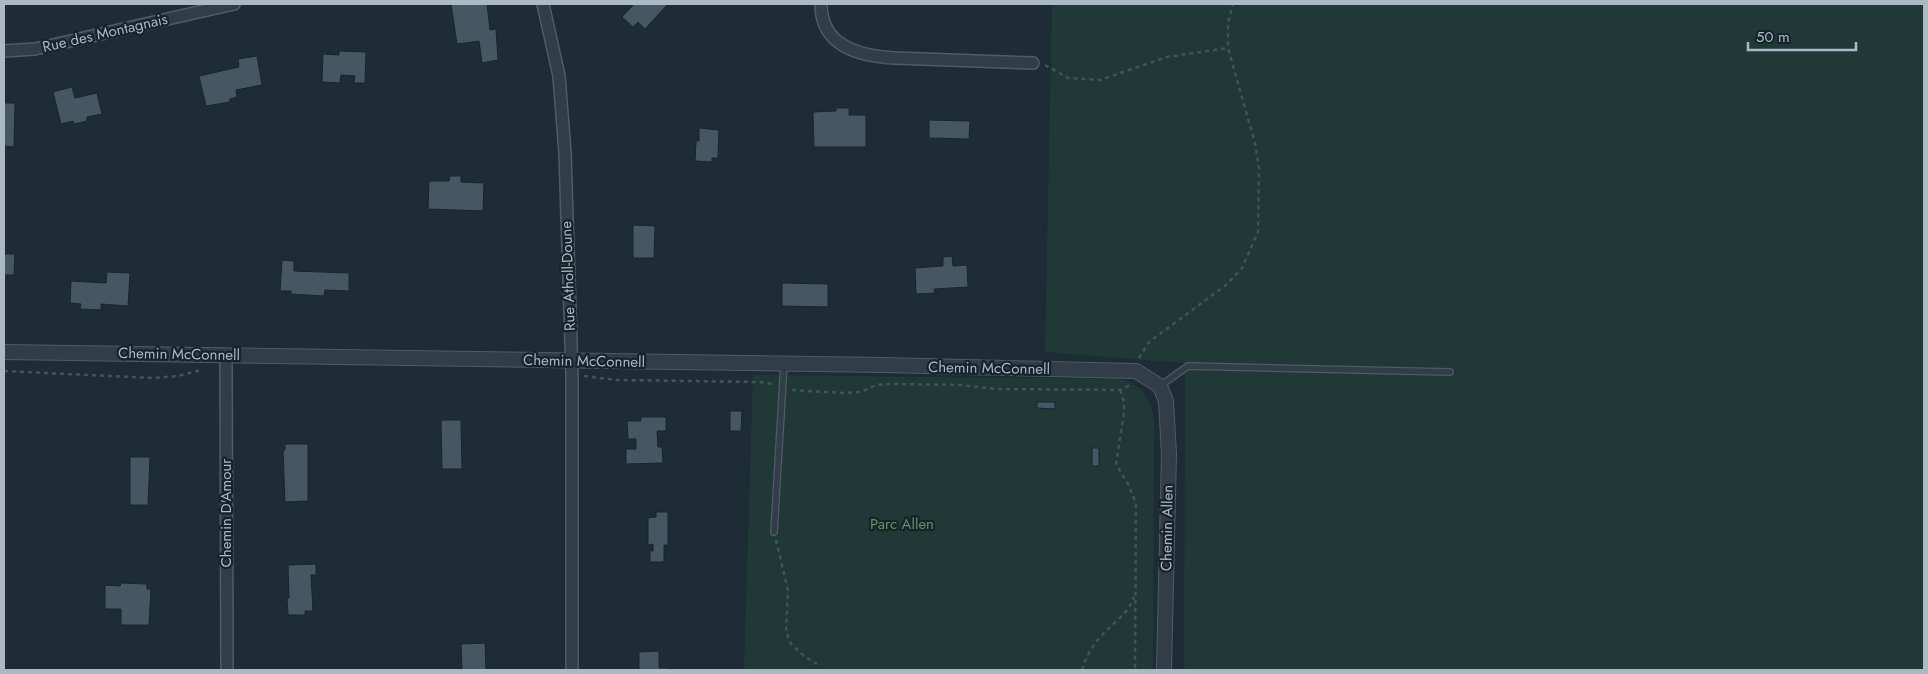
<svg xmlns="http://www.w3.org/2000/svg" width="1928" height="674" font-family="Jost,sans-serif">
  <rect width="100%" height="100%" fill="#1e2c36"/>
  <path fill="#203937" d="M1052,4H1924V670H1184L1185,363L1045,352Z
    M753,375L1119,379C1142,385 1148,395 1154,417L1153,670H744Z"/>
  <path fill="#455762" stroke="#19252d" d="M451,4H487L490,30L496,29L498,60L482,63L479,41L457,44Z
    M634,4H668L645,29L638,22L633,27L622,17Z
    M339,51L366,52L365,83H354L355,76L341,75L340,83L322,82L323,54L339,55Z
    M257,56L262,85L236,90L237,97L230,99V102L206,106L199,76L239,67L238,59Z
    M72,87L75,98L97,93L102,114L87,117V121L74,124L73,121L61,124L53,92Z
    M4,103H15L14,147L4,146Z
    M836,108H849V115H866V147H814L813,112L836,111Z
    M929,120L970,121L969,139L929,138Z
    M699,128L719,130L718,158H712V162L695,161L696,141H699Z
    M450,176H461V182L484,183L483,211L428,209L429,181H449Z
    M633,225L655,226L654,258H633Z
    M4,254H15L14,275H4Z
    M952,256L953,266L967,265L968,287L934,289L935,293L916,294L915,268L943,266V257Z
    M282,260L294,261V271L349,273V291L325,290L324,296L291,294V291H280Z
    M107,272L130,273L128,306L101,304V310L80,309L81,304L70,303L71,281L106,283Z
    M782,283L828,284V307L782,306Z
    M1037,402H1055V409L1037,408Z
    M730,411H742L741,431H730Z
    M641,417H666V431H657L658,447H662L663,463L626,464V449H636V439H628L627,421H641Z
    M441,420H461L462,469H442Z
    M285,444H308V501L285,502L283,450H285Z
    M1092,448H1099V466H1092Z
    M130,457H150L148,505H130Z
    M656,512H668V545H664V562H650V551H653V544L648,545V518L656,517Z
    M316,564V575H311L313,611H305V615H288L287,598H289L288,565Z
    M121,583L147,584V589H151L149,625H121V609H105V585L120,586Z
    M485,643L486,670H462L461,644Z
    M659,651V668H669V670H639V652Z"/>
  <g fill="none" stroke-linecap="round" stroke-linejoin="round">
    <defs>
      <path id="service" d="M1160,386L1188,366L1450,372
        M774,532L784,364"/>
      <path id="minor" d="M543,4L559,76L565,153L572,375V670
        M821,4C821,47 860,56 895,58L1033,63
        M4,51L35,49L234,4
        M226,355L227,670"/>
      <path id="tertiary" d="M4,352L883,365L1136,371L1160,386L1166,401L1169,454L1164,670"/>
    </defs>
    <use href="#service" stroke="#4e5c65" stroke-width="8"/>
    <use href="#minor" stroke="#4e5c65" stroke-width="14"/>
    <use href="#tertiary" stroke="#4e5c65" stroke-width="16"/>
    <path stroke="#3f5654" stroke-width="2.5" stroke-dasharray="4 4" stroke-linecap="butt" d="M1045,65L1068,78L1100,80L1167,57L1228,48
      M1139,358L1149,342L1226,285L1242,268L1258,232L1259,168L1255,143L1228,48V23L1233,4
      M4,371L153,378L178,376L201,370
      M584,376L617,380L760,382L773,384
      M792,390L843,393L861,392L876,385L891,384L960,385L996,389L1120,390L1130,385
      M1120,390L1124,402V413L1116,464L1128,484L1136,503L1135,670
      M776,540L788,590L786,632L791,644L804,656L817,664
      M1082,670C1086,656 1094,643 1104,633C1115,621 1128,614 1134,597"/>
    <use href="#service" stroke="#313e47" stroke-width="5.5"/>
    <use href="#minor" stroke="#313e47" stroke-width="11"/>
    <use href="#tertiary" stroke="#313e47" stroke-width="14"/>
  </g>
  <g text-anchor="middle" stroke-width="4.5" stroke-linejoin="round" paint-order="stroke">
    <g font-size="15" fill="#aab9c4" stroke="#17232b">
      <text transform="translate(105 33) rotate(-13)" y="5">Rue des Montagnais</text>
      <text transform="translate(568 276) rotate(-92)" y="5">Rue Atholl-Doune</text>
      <text transform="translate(179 354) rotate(1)" y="5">Chemin McConnell</text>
      <text transform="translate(584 361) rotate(1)" y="5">Chemin McConnell</text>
      <text transform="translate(989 368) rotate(1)" y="5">Chemin McConnell</text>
      <text transform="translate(226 513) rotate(-90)" y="5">Chemin D'Amour</text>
      <text transform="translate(1167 528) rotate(-89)" y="5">Chemin Allen</text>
    </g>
    <g font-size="15" fill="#629564" stroke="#17232b">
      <text x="902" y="529">Parc Allen</text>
    </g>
  </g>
  <rect width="1928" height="674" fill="none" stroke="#aab9c4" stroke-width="10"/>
  <path d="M1748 42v8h108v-8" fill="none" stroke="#aab9c4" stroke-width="2.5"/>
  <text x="1756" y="42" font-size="15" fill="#aab9c4" stroke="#17232b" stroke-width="4" paint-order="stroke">50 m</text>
</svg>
